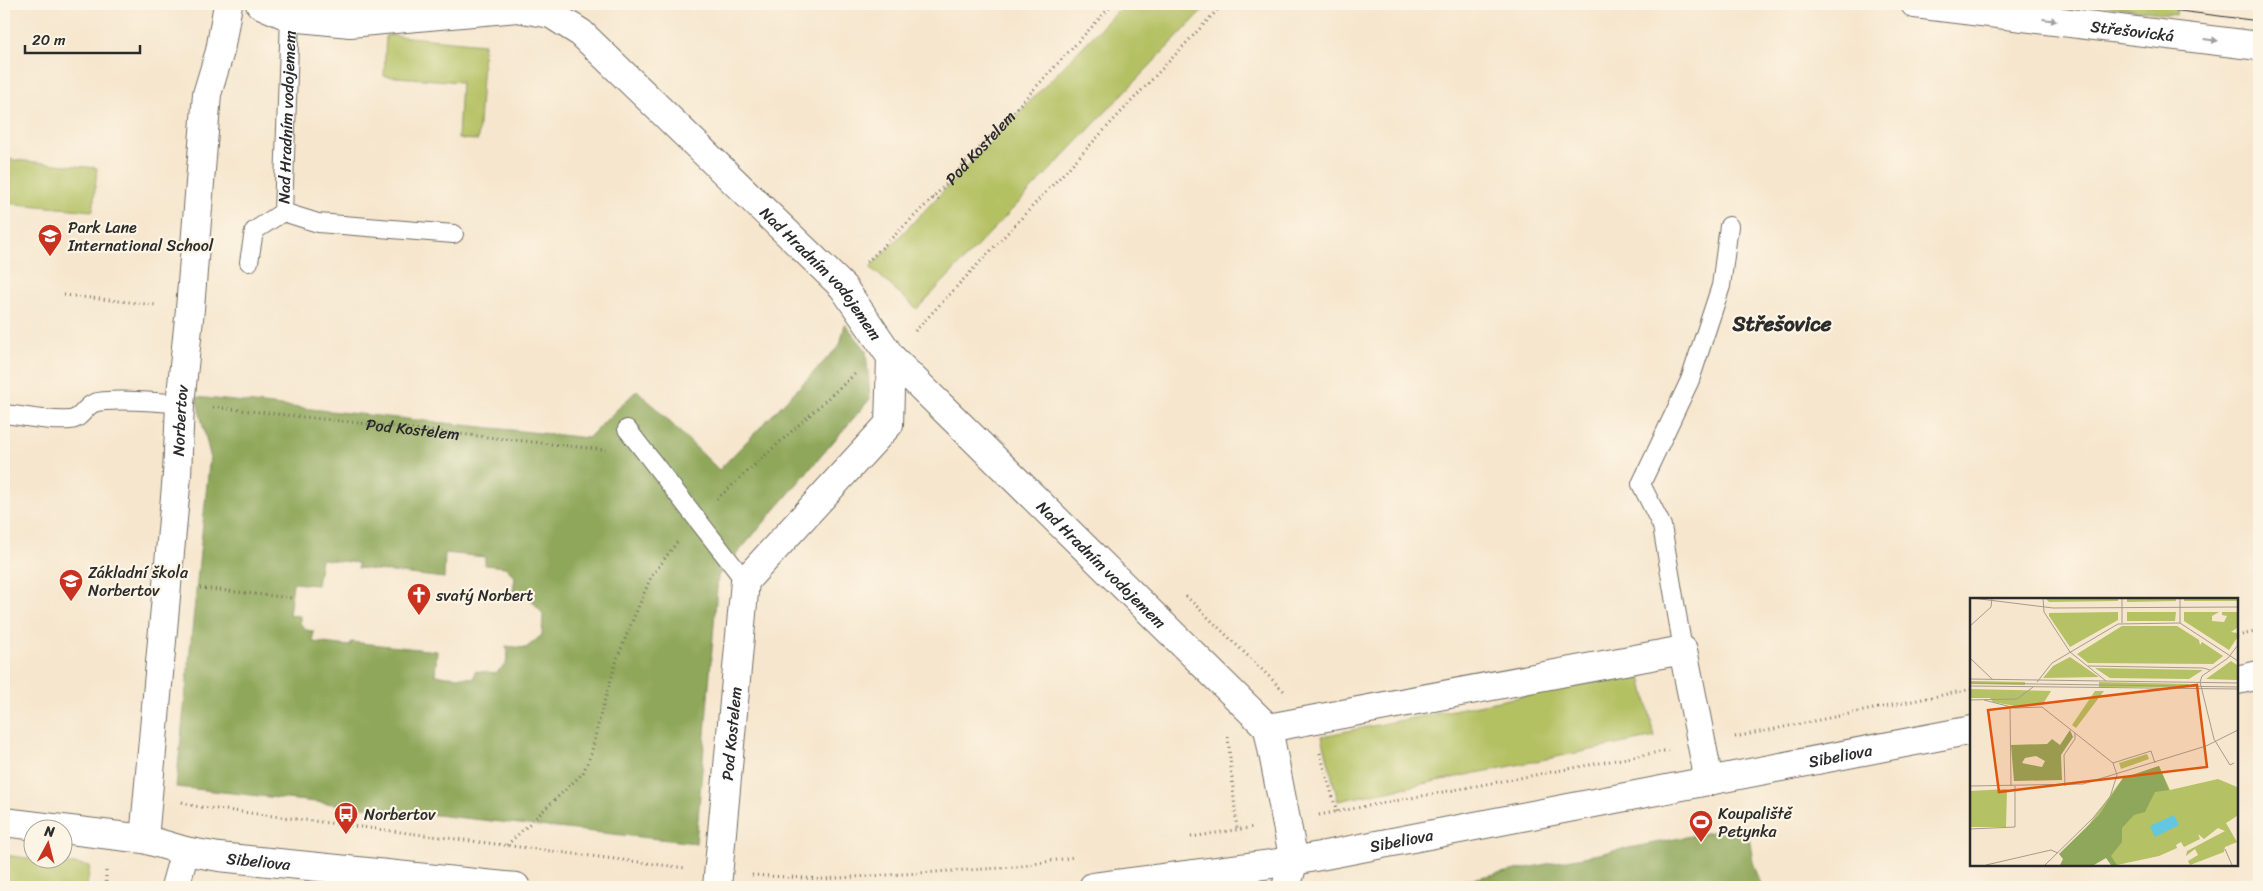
<svg xmlns="http://www.w3.org/2000/svg" width="2263" height="891" font-family="Sriracha,sans-serif">
  <rect width="100%" height="100%" fill="#fcf5e5"/>
  <filter id="ink" filterUnits="userSpaceOnUse"><feTurbulence type="fractalNoise" baseFrequency=".02" numOctaves="2"/><feDisplacementMap in="SourceGraphic" scale="10" xChannelSelector="R" yChannelSelector="G"/><feConvolveMatrix kernelMatrix="1 2 1 2 8 2 1 2 1" color-interpolation-filters="sRGB"/></filter>
  <filter id="wash" filterUnits="userSpaceOnUse"><feTurbulence type="fractalNoise" baseFrequency=".0096" numOctaves="4" result="noise"/><feDisplacementMap in="SourceGraphic" scale="20" xChannelSelector="R" yChannelSelector="G"/><feGaussianBlur stdDeviation="1.12" result="paint"/><feColorMatrix in="noise" values="0 0 0 0 0 0 0 0 0 0 0 0 0 0 0 0 0 1.4 0 .05"/><feComposite in="paint" operator="in"/></filter>
  <g filter="url(#wash)">
    <rect width="100%" height="100%" fill="#f6e6cd"/>
    <path fill="#b4c164" stroke="#707648" d="M1124,4H1209L917,309L870,267Z
      M2088,4H2177L2176,15Z
      M386,35L484,44L478,140L458,139L461,82L384,76Z
      M4,159L97,168L93,211L4,203Z
      M1640,673L1655,737L1338,801L1322,736Z
      M4,855L90,866L87,887H4Z"/>
    <path fill="#8fa75a" stroke="#5d6942" fill-rule="evenodd" d="M845,324L866,350L870,399L718,576L696,843L176,787L210,455L196,397L588,438L637,390L719,470L840,345ZM445,553L485,557V565L505,567L515,577L513,591L508,595L530,598L543,614L542,635L526,648L505,646L508,651L506,664L496,673L475,671L474,678L435,675L437,651L351,642L350,646L313,642V631L306,630L300,623V616L289,615L293,583L317,585L321,559L358,563V568L444,578Z
      M1747,825L1753,862L1762,887H1429Z"/>
  </g>
  <g filter="url(#ink)">
    <g fill="none" stroke-linecap="round" stroke-linejoin="round">
      <defs>
        <g id="service">
          <path d="M283,212L318,223L454,234"/>
          <path id="s3" d="M249,262L254,231L283,212L290,17"/>
          <path d="M4,414C25,416 48,422 70,420C82,419 84,407 94,403C109,398 162,402 180,404"/>
          <path d="M627,429L745,581"/>
          <path d="M1683,650L1662,526L1641,484L1690,380L1721,286L1729,226"/>
        </g>
        <g id="minor">
          <path id="s4" d="M260,4L290,17L350,23L517,8L551,14L581,33L843,287L891,357L1268,728"/>
          <path d="M2237,680L2259,675"/>
          <path d="M1268,728L1683,650L1709,781"/>
          <path d="M1268,728L1294,861L1286,887"/>
          <path id="s5" d="M4,822L144,839L185,851L219,857L516,887"/>
          <path id="s6" d="M144,839L177,475L180,404L190,309L207,94L220,51L228,4"/>
          <path d="M175,887L185,851"/>
          <path id="s7" d="M717,887L745,581L889,424L891,357"/>
          <path id="s8" d="M1093,887L1294,861L1972,730"/>
        </g>
        <g id="tertiary">
          <path id="s9" d="M1915,4L2259,46"/>
        </g>
      </defs>
      <use href="#service" stroke="#726c64" stroke-width="20"/>
      <use href="#minor" stroke="#726c64" stroke-width="30"/>
      <use href="#tertiary" stroke="#726c64" stroke-width="30"/>
      <g stroke="#726c64" stroke-width="3" stroke-dasharray="1 4" stroke-linecap="butt">
        <path d="M933,198L940,200"/>
        <path id="s1" d="M867,262L933,198L1113,4"/>
        <path d="M64,295L156,305"/>
        <path d="M915,331L1223,4"/>
        <path id="s2" d="M213,407L606,450"/>
        <path d="M717,499L857,372"/>
        <path d="M200,588L292,598"/>
        <path d="M1186,596L1284,691"/>
        <path d="M2237,636L2259,631"/>
        <path d="M1228,737L1237,830"/>
        <path d="M1735,737L1972,689"/>
        <path d="M1320,753L1337,812"/>
        <path d="M182,802L194,806L686,868"/>
        <path d="M1319,815L1670,750"/>
        <path d="M1191,837L1254,827"/>
        <path d="M507,845L583,773L591,754L602,709L618,656L637,610L651,577L677,542"/>
        <path d="M752,875L822,879L1016,867L1074,857"/>
        <path d="M106,887V868"/>
      </g>
      <use href="#service" stroke="#fff" stroke-width="18"/>
      <use href="#minor" stroke="#fff" stroke-width="28"/>
      <use href="#tertiary" stroke="#fff" stroke-width="28"/>
      <path stroke="#2b2b2b" stroke-width="1" d="M2124,4L2259,21"/>
    </g>
    <defs><path id="oneway-solid" d="M-6-.8H1V-3.2L6.5 0L1 3.2V.8H-6Z" transform="scale(1.25)"/></defs>
    <g fill="#a0a0a0">
      <use href="#oneway-solid" transform="translate(2050 20) rotate(7)"/>
      <use href="#oneway-solid" transform="translate(2211 40) rotate(7)"/>
    </g>
  </g>
  <defs>
    <symbol id="school-pin" viewBox="-11 -11 22 30"><path d="M0 17L-7.5 6A9.5 9.5 0 1 1 7.5 6Z" fill="#c8321e" stroke="#fcf5e5"/><path d="M0-5L7-2L0 1L-7-2ZM-4 1L0 2.5L4 1V4Q0 6-4 4Z" fill="#fff"/></symbol>
    <symbol id="church-pin" viewBox="-11 -11 22 30"><path d="M0 17L-7.5 6A9.5 9.5 0 1 1 7.5 6Z" fill="#c8321e" stroke="#fcf5e5"/><path d="M-1.2-6h2.4v3.5h3.3v2.4h-3.3V6h-2.4V-.1h-3.3v-2.4h3.3Z" fill="#fff"/></symbol>
    <symbol id="bus-pin" viewBox="-11 -11 22 30"><path d="M0 17L-7.5 6A9.5 9.5 0 1 1 7.5 6Z" fill="#c8321e" stroke="#fcf5e5"/><path d="M-5-6H5V4H4V6H2V4H-2V6H-4V4H-5ZM-3.5-4V0h7V-4ZM-3.5 1.2v1.5H-2V1.2ZM2 1.2v1.5H3.5V1.2Z" fill="#fff"/></symbol>
    <symbol id="stadium-pin" viewBox="-11 -11 22 30"><path d="M0 17L-7.5 6A9.5 9.5 0 1 1 7.5 6Z" fill="#c8321e" stroke="#fcf5e5"/><path d="M0-5a6.5 5 0 1 0 0 10a6.5 5 0 1 0 0-10ZM-3.5-1.8h7v3.6h-7Z" fill="#fff"/></symbol>
  </defs>
  <g fill-rule="evenodd">
    <use href="#school-pin" x="36" y="222" width="28" height="38"/>
    <use href="#school-pin" x="57" y="567" width="28" height="38"/>
    <use href="#church-pin" x="405" y="581" width="28" height="38"/>
    <use href="#bus-pin" x="332" y="800" width="28" height="38"/>
    <use href="#stadium-pin" x="1687" y="808" width="28" height="38"/>
  </g>
  <g text-anchor="middle" stroke-width="4.5" stroke-linejoin="round" paint-order="stroke">
    <g font-size="16" fill="#2b2b2b" stroke="#fcf5e5">
      <text dy="6" stroke="none"><textPath href="#s9" startOffset="219">Střešovická</textPath></text>
      <text dy="6" stroke="none"><textPath href="#s3" startOffset="161">Nad Hradním vodojemem</textPath></text>
      <text dy="6" stroke="none"><textPath href="#s1" startOffset="161">Pod Kostelem</textPath></text>
      <text dy="6" stroke="none"><textPath href="#s4" startOffset="671">Nad Hradním vodojemem</textPath></text>
      <text dy="6" stroke="none"><textPath href="#s6" startOffset="420">Norbertov</textPath></text>
      <text dy="6" stroke="none"><textPath href="#s2" startOffset="201">Pod Kostelem</textPath></text>
      <text dy="6" stroke="none"><textPath href="#s4" startOffset="1076">Nad Hradním vodojemem</textPath></text>
      <text dy="6" stroke="none"><textPath href="#s7" startOffset="154">Pod Kostelem</textPath></text>
      <text dy="6" stroke="none"><textPath href="#s8" startOffset="759">Sibeliova</textPath></text>
      <text dy="6" stroke="none"><textPath href="#s8" startOffset="312">Sibeliova</textPath></text>
      <text dy="6" stroke="none"><textPath href="#s5" startOffset="258">Sibeliova</textPath></text>
    </g>
    <g font-size="16" fill="#2b2b2b" stroke="#fcf5e5" text-anchor="start">
      <text x="68" y="233">Park Lane<tspan x="68" dy="18">International School</tspan></text>
      <text x="88" y="578">Základní škola<tspan x="88" dy="18">Norbertov</tspan></text>
      <text x="436" y="601">svatý Norbert</text>
      <text x="1718" y="819">Koupaliště<tspan x="1718" dy="18">Petynka</tspan></text>
      <text x="364" y="820">Norbertov</text>
    </g>
    <g font-size="21" font-weight="bold" fill="#2b2b2b" stroke="#fcf5e5">
      <text x="1782" y="331">Střešovice</text>
    </g>
  </g>
  <g transform="translate(1970 598)">
    <rect width="268" height="268" fill="#f6e6cd"/>
    <path d="M117,0H148V3L79,4L76,1ZM157,0H206V3L157,4ZM214,0H267V3H214ZM148,14V22L100,49L79,18V15ZM206,14L205,23H157V14ZM214,14H249L242,18V23L254,24L257,18L252,17V14H267V30L261,34L267,35V40L259,52L214,23ZM152,28H207L229,42L230,47L232,44L253,58L243,66L118,65L107,56ZM100,59L129,79L73,80L83,68ZM261,63L267,67V82L236,81ZM125,70L233,72L219,81L140,80ZM0,83L55,84V87L0,86ZM129,84L219,86V89H129ZM0,91L81,93L73,106L45,108L23,104L20,100H0ZM125,93H134L106,130L102,127ZM177,156L179,161L151,171L149,165ZM189,168L200,192L248,181L267,189V218L256,225L267,244L255,249L254,254L220,267L218,263L228,257L225,251L216,258L217,253L255,233L248,230L234,241L228,236L230,241L214,249L211,244L206,247L207,250L189,258L147,267L115,232L153,180ZM37,191L36,229H0V193Z" fill="#b4c164"/>
    <path d="M100,132L103,139L91,157L92,182L44,183L41,147L77,146L82,141L90,147ZM66,158L75,163L72,169L52,165L55,160ZM189,168L199,192L185,194L175,214L164,217L152,230V244L141,258L147,267H141L136,260L124,267H90L93,261L89,256L129,217L153,180Z" fill="#8fa75a" fill-rule="evenodd"/>
    <path d="M204,217L209,227L185,239L180,228Z" fill="#64c7e2"/>
    <path fill="none" stroke="#a59b8c" stroke-width="1" d="M2,0L83,10L268,9M73,0L74,14L100,54L136,83M210,0V25M152,25V0M210,25L268,63M0,28L21,9L22,0M0,60L23,82M118,68L233,70L240,72M0,81L268,85M67,84L82,65L148,26L210,25M0,85L268,89M0,88L268,91M0,102L47,101L63,89M14,102L45,110L72,109L143,165M40,109L41,188M143,165L181,153L185,165M264,165L260,167L244,141L230,84L232,78L258,60L268,47M0,188L113,186L236,148L268,132M95,188L94,157L105,141V135M0,231L45,229V188M255,251L262,267M16,267L81,252L88,255M75,267L123,220L140,199L147,177L143,165"/>
    <path fill="#df570e" fill-opacity="0.15" stroke="#df570e" stroke-width="2.5" d="M227,87L237,169L29,194L18,112Z"/>
    <rect width="268" height="268" fill="none" stroke="#2b2b2b" stroke-width="2.5"/>
  </g>
  <rect width="2263" height="891" fill="none" stroke="#fcf5e5" stroke-width="20"/>
  <g transform="translate(48 844) rotate(7)"><circle r="24" fill="#fcf5e5" stroke="#a8a49b"/>
  <path d="M0-4L9 19L0 12L-9 19Z" fill="#c8321e"/>
  <text y="-8" font-size="14" font-weight="bold" text-anchor="middle" fill="#2b2b2b">N</text>
  </g>
  <path d="M25 45v8h115v-8" fill="none" stroke="#2b2b2b" stroke-width="2.5"/>
  <text x="32" y="45" font-size="15" fill="#2b2b2b" stroke="#fcf5e5" stroke-width="4" paint-order="stroke">20 m</text>
</svg>
